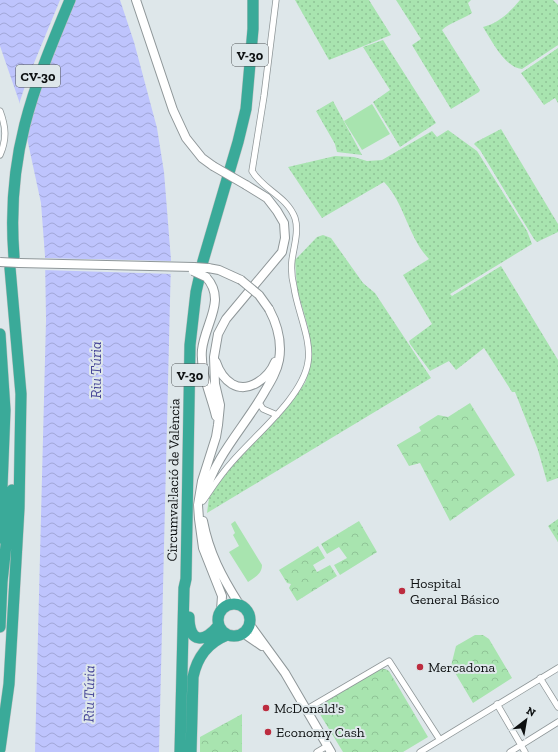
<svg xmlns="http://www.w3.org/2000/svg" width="558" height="752" font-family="'Zilla Slab',serif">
  <defs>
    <pattern id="grass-dots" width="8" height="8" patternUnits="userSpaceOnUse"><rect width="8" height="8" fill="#a8e4af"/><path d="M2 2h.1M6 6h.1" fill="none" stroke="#8fc396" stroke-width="1.8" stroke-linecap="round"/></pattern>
    <pattern id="park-crowns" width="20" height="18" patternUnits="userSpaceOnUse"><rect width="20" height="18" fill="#a8e4af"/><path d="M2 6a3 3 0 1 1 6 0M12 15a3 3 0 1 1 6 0" fill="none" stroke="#8fc396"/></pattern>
    <pattern id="water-waves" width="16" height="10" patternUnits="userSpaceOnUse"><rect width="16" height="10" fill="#bec4fd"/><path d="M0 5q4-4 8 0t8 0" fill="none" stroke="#a2a7d8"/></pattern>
  </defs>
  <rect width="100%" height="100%" fill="#dee7ea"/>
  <path fill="url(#grass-dots)" d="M295,0H369L391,35L329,60Z
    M396,0H471L468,3L472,13C463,19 449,23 442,30L480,90L479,92L451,109L412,45L421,39Z
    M520,0H553L558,5V45L522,69C505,68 492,41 483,27C499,23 510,12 520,0Z
    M383,40L436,123L400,147L373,102L390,90L363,47Z
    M558,48V103L555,98L544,105L521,73Z
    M333,101L362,155L337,152L335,144L316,111Z
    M501,129L558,224V232L537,242L534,239L480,150L474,144L476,142Z
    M448,130L477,151L527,231L532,244L450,294L452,296L501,266L558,360V478L547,482L538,450L515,392H512L484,348L456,370L449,361L430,371L410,344L409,341L432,324L403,275L429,259C408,237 405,204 384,182L322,218L288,167L335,156L354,157L367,161L382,160L432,131L437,137Z
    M323,235L331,238L363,283L375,293L431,378L207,513L209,498L219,483L234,464L281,415L305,383L309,371L312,354L308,327L297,289L295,260L317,237Z
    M558,519V542L548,526Z"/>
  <path fill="url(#park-crowns)" d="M470,403L515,475L450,521L420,463L409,466L397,445L421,431L419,427L438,415L448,417Z
    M359,521L377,552L340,575L334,565L347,558L339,547L327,554L321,544Z
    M318,546L325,558L313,565L317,572L330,565L337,576L297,601L289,588L291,584L287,583L279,570Z
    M475,635H483L489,639L512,678L473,703L451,666L456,646Z
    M379,669H385L389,671L428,737L403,752H343L318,711L319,706Z
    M242,714V752H200V737Z"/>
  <path fill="#a8e4af" d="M372,104L390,134L362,150L344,121Z
    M235,521L262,565C262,574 255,577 248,582L229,552L239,546L233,535L235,533L231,524Z"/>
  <path fill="url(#water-waves)" d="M0,0H120L134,42L157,128L164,172L171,260L159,752H35L46,320L45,256L41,203L19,101L0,46Z"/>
  <path fill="#dee7ea" d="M60,0H74L25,132L18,107L27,80Z
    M43,258L173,261V274L43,270Z"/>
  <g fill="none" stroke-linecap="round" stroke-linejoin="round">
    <defs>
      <path id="street" d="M0,111C6,127 7,139 0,155
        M259,403L263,409L277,415
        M203,501C212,488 221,474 232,462C255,435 303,397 308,362C312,340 297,310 294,287C292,279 291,268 292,260C294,246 299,231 295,218C287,196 263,190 252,171L264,96L276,0
        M540,678L558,707
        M497,704L525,752
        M307,709L389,661L440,740
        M317,752L327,746
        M420,752L558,668
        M510,752L558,722"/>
      <path id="secondary" d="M136,0L173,110L186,138L202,158L213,166
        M19,263L194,267
        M208,268L219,270L241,280
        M206,277C227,300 205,323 202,350C200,372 211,395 216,416
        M216,362C219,371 224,379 232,384C249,394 269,377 275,362
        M205,494C215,456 246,425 265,391C271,381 277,371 279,360C282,343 277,324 269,309
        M203,521C209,553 222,577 239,604
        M221,610L222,596L203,548L199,519L198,505L202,481L216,437L218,425L220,405L215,384L214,357L218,334L226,319L282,252L285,238L284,223L277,211L267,198L246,185
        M250,625L285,673L331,752
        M243,633L262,646"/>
      <path id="highway" d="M14,257C6,156 32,91 70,0
        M0,334L5,410L0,538
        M218 620a16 16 0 1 1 32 0a16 16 0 1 1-32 0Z
        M189,617C189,644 205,643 219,625
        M0,627L2,582L12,490
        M0,749L9,684L19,508L21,394L10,268
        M180,752L184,588L186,579L190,345L196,292L203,261L238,142L246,109L253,29V0
        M191,752L193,677C197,657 209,642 227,635"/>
    </defs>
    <use href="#street" stroke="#8f9799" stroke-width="7"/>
    <use href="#secondary" stroke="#8f9799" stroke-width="10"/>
    <use href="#highway" stroke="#c0c1c1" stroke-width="12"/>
    <use href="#street" stroke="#fff" stroke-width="5.5"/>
    <use href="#secondary" stroke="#fff" stroke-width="8"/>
    <use href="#highway" stroke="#3aaa99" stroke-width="11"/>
    <defs>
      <path id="secondary-bridge" d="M213,166L246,185
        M0,262L19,263
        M194,267L208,268
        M193,271L206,277
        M241,280L259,295L269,309"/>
    </defs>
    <use href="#secondary-bridge" stroke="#8f9799" stroke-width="10" stroke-linecap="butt"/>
    <use href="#secondary-bridge" stroke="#fff" stroke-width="8"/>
  </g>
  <g fill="#bc2c3f" stroke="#dee7ea" stroke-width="1.5">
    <circle cx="402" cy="591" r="4"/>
    <circle cx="420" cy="667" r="4"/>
    <circle cx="266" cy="708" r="4"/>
    <circle cx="268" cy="732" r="4"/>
  </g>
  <g text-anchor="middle" stroke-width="4" stroke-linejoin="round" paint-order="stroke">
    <g fill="#dee7ea" stroke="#4c5052" stroke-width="1">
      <rect x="232" y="44" width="36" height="22" rx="3"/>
      <rect x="16" y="65" width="44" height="22" rx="3"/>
      <rect x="172" y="364" width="36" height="22" rx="3"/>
    </g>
    <g font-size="13" font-weight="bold" fill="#0d1011">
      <text x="250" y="60">V-30</text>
      <text x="38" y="81">CV-30</text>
      <text x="190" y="380">V-30</text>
    </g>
    <g font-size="14" fill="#0d1011" stroke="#dee7ea">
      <text transform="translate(173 480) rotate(-89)" y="5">Circumval·lació de València</text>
    </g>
    <g font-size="14" fill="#0d1011" stroke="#dee7ea" text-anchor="start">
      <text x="410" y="588">Hospital<tspan x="410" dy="16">General Básico</tspan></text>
      <text x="428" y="672">Mercadona</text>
      <text x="274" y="713">McDonald's</text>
      <text x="276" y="737">Economy Cash</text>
    </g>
    <g font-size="15" font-style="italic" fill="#474798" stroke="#dee7ea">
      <text transform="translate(96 370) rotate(-90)" y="5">Riu Túria</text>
      <text transform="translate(89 694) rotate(-89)" y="5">Riu Túria</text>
    </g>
  </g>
  <g transform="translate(526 720) rotate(31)" stroke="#dee7ea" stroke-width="3" paint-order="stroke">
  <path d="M0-3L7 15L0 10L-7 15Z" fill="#0d1011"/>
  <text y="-6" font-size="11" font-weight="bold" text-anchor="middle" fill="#0d1011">N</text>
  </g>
</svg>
